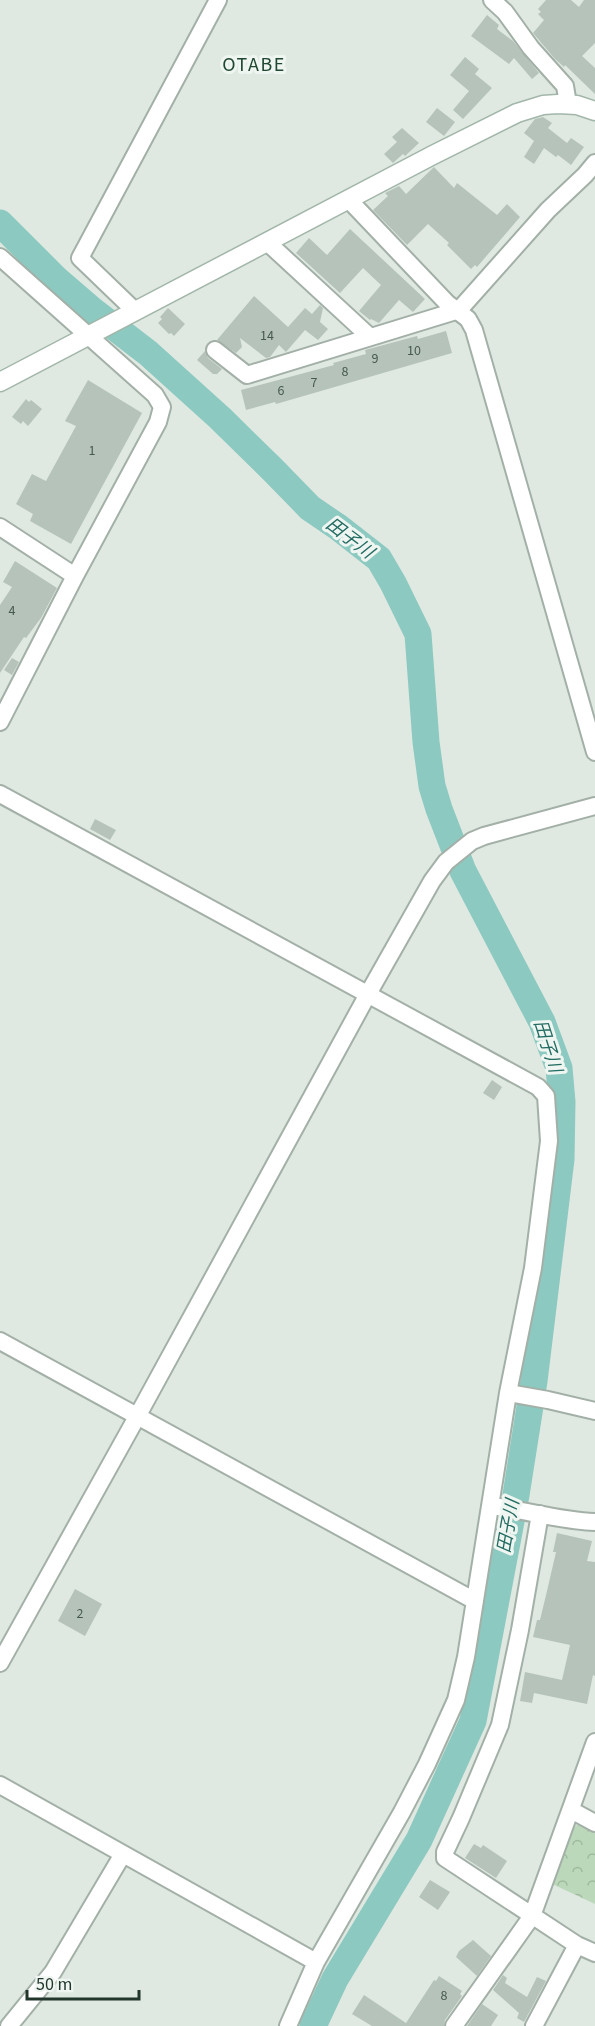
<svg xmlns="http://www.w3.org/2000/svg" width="595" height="2026" font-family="'Source Sans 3','Noto Sans JP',sans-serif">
  <defs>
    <pattern id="park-crowns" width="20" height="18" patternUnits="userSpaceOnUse" patternTransform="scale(1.5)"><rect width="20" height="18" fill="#bbd8ba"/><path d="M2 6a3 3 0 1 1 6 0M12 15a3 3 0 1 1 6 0" fill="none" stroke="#a0baa0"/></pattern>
  </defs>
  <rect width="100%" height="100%" fill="#dfe9e2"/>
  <path fill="url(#park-crowns)" d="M579,1824L595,1831V1904L550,1883L572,1828Z"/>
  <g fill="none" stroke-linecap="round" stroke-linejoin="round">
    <path stroke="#8cc9c0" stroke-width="27" d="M0,223L56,279L92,310L148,353L220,418L273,470L310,508L338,527L379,559L393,583L418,634L426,742L432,786L439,809L463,871L542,1022L559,1068L562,1102L561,1159L534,1381L516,1495L473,1721L419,1840L335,1979L313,2026"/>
  </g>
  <path fill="#b5c3ba" d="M546,0H571L579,7L584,0H595V43L582,56L595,68V94L565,65L564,67L555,59L533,33L544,20L538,14L541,12L538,9Z
    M487,15L499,25L497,29L513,41L539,73L532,79L514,58L509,64L471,36Z
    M465,57L479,69L475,74L492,88L463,119L453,110L469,91L450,75Z
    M437,108L455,122L444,136L426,122Z
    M543,117L552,123L548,128L567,143L571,138L584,147L571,165L558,155L556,157L544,148L534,164L524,157L534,141L524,133L535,119Z
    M402,128L419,143L405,156L403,154L393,163L384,154L397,142L392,137Z
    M434,167L454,188L457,183L497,215L507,204L520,217L477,267L475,265L471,269L447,245L449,243L428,224L407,245L373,210L388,196L385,193L399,186L406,194Z
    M350,229L425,299L413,312L399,300L379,323L371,319L370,320L359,311L381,285L363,268L340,293L296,253L309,238L327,255Z
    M254,296L288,327L305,308L312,314L320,305L323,308L320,322L328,329L318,340L305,330L286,352L279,345L270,357L266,358L240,338L242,347L236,353L217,340Z
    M168,308L185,324L174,336L171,333L169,334L158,323L162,319L160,317Z
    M446,331L452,353L276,404L275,402L246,410L241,390L334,365L333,363L366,354L365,350L417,336L418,339Z
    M205,351L208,358L222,369L217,374H213L197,360Z
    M88,380L142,413L71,544L30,521L33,514L16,504L32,474L46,481L76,426L65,421Z
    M26,399L29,402L31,400L42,409L28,426L23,421L21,424L12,417Z
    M15,561L57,588L41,618L26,638L24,637L0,673V605L12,587L3,582Z
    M12,658L19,662L12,675L4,670Z
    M95,819L116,830L110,840L90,829Z
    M492,1080L502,1087L494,1100L483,1093Z
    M557,1533L592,1541L587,1561L595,1562V1676L593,1675L587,1704L534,1693L532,1703L520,1701L525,1672L562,1680L570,1645L533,1637L537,1620H540L547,1591L556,1552H553Z
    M75,1589L102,1604L85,1636L58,1621Z
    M474,1844L481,1848L483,1845L507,1861L496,1878L465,1858Z
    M430,1880L450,1892L438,1910L419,1897Z
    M473,1940L491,1956L477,1976L456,1957L459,1951Z
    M503,1975L507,1978L505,1983L527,1997L537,1977L546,1981L524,2022L517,2018L519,2013L493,1990Z
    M439,1976L462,1991L460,1994L462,1996L445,2020L444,2026H372L352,2014L364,1995L406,2023L434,1980L436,1981Z
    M482,2004L498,2015L491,2026H467Z"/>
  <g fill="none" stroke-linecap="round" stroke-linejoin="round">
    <defs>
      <path id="street" d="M492,0L505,12L531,48L565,86L568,104
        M349,200L447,303L468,319L474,330L595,752
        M267,242L370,337
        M0,257L155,395L162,407L158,422L75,576L0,722
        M135,311L80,258L218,0
        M215,350L247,375L459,310L548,210L585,175L595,163
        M0,527L75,576
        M0,794L538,1087L546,1096L549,1141L533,1268L508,1393L466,1657L456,1700L427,1764L402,1812L316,1962L288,2026
        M0,1341L475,1601
        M508,1393L548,1400L595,1411
        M491,1506C526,1510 560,1521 595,1522
        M540,1514L520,1630L500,1725L461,1818L445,1852V1858L577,1945L595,1953
        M0,1663L138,1415L368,994L432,881L446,862L472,841L484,836L595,806
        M0,1785L316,1962
        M571,1810L595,1823
        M9,2026L53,1972L123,1854
        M454,2026L532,1916L595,1742
        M534,2026L577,1945"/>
      <path id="secondary" d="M0,382L433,155L517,113L543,105L558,104L577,105L595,111"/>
    </defs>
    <use href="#street" stroke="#a3b0a7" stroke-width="20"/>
    <use href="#secondary" stroke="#a2b6a9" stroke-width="21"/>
    <use href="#street" stroke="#fff" stroke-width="16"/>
    <use href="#secondary" stroke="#fff" stroke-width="18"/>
  </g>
  <g text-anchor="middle" stroke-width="6" stroke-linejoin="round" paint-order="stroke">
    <g font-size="14" fill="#475a4f">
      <text x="267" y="340">14</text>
      <text x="414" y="355">10</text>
      <text x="375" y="363">9</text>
      <text x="345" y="376">8</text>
      <text x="314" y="387">7</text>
      <text x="281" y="395">6</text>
      <text x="92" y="455">1</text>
      <text x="12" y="615">4</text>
      <text x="80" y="1618">2</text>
      <text x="444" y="2000">8</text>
    </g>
    <g font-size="18" font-style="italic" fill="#236c63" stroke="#eff6f1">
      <text transform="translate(350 538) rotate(37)" y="6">田子川</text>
      <text transform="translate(548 1046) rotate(72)" y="6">田子川</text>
      <text transform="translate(508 1526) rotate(-80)" y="6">田子川</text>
    </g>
    <g font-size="20" letter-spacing="1.5" fill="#204732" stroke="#eff6f1">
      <text x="254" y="71">OTABE</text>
    </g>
  </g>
  <path d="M27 1990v9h112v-9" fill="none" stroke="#22372b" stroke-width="3"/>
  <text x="36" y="1990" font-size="18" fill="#22372b" stroke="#eff6f1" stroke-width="4.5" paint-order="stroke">50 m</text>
</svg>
